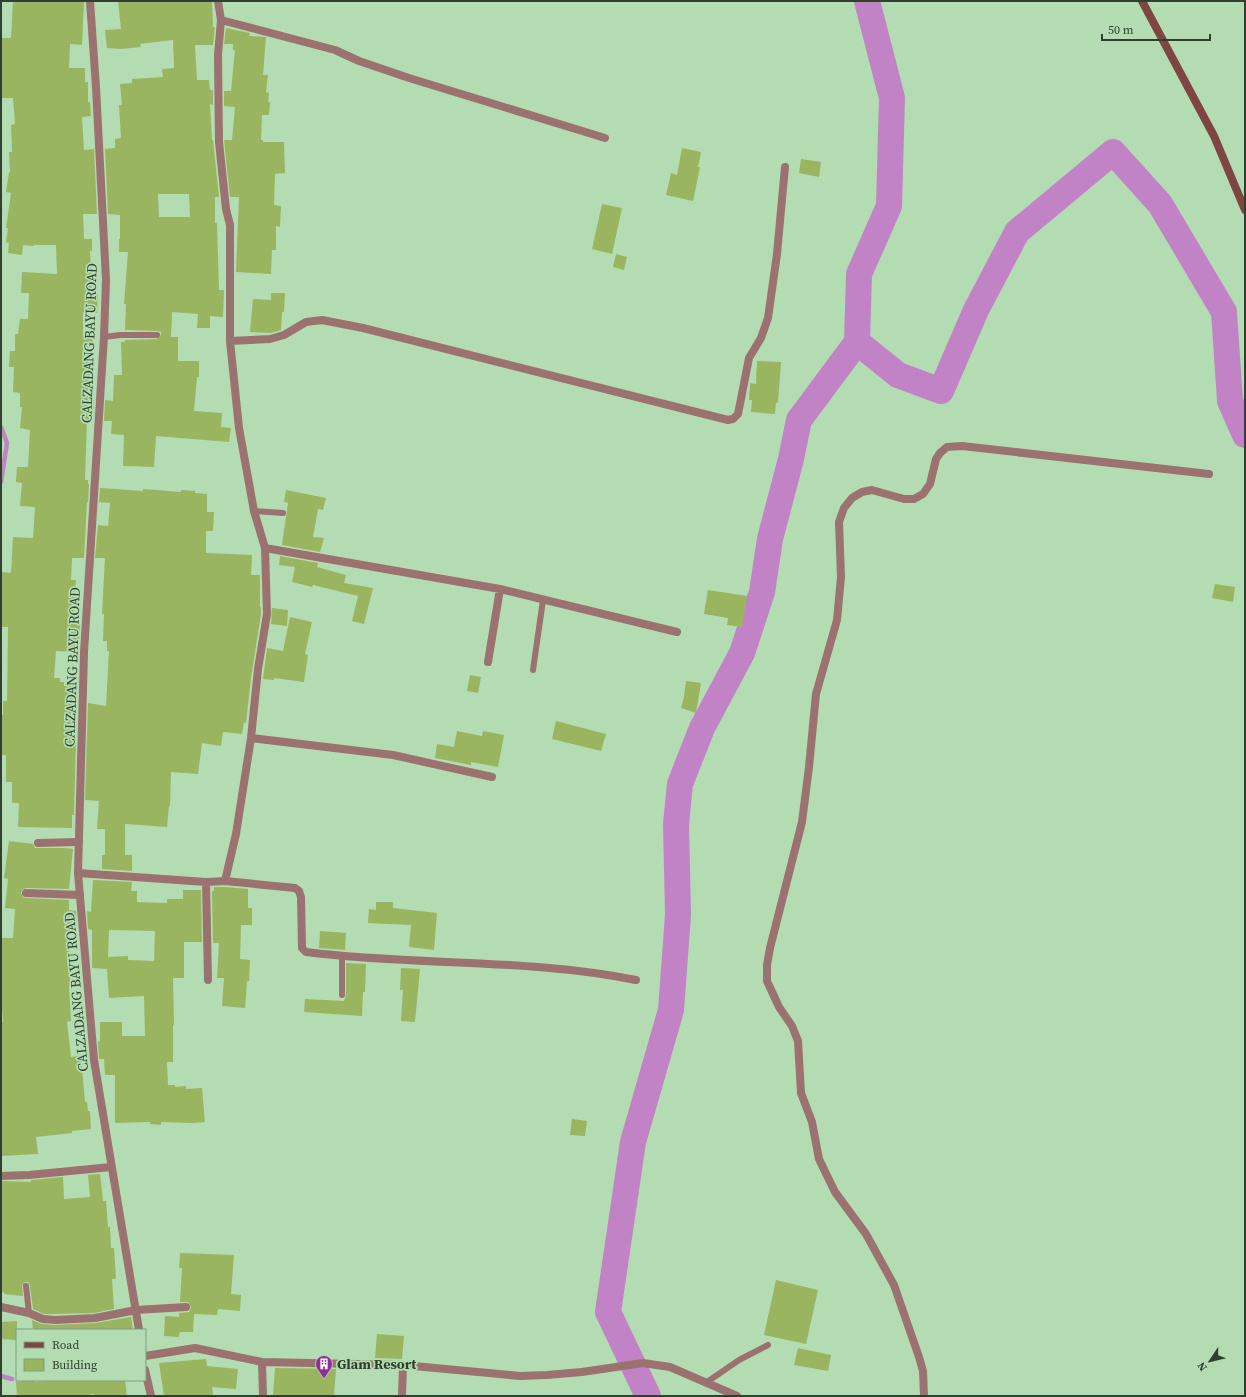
<svg xmlns="http://www.w3.org/2000/svg" width="1246" height="1397" font-family="'Source Serif 4',serif">
  <rect width="100%" height="100%" fill="#b3dcb2"/>
  <g fill="none" stroke-linecap="round" stroke-linejoin="round">
    <path stroke="#c183c5" stroke-width="4.5" d="M1,427L7,443L1,482
      M1,1376L12,1379"/>
    <path stroke="#c183c5" stroke-width="26" d="M867,1L892,98L889,206L859,274L857,342L898,375L941,391L976,310L1017,232L1113,152L1160,204L1224,312L1230,401L1245,435
      M648,1396L608,1312L633,1142L671,1010L678,915L676,824L680,784L702,728L742,653L762,592L770,539L791,459L799,420L857,342"/>
  </g>
  <path fill="#99b560" fill-rule="evenodd" d="M13,1H84L82,45L70,44L69,68H85V82H88V102H90L91,116L82,117L84,150L94,149L97,214H83L84,239H92V251H90L92,294H98L97,313L83,312V335H93L88,399L94,400L93,420H87L85,480H88V484H89L88,502H87L84,558H72L71,580H76L73,623L80,624L79,642H78L77,652L56,651L54,678H60V682H64V686H76L77,701L74,815H72V828L18,827L19,803H12V782H6V755H1V715H3V701H7L8,627H1V572L11,573L13,537L33,538L35,507L20,506L22,483L16,482L17,467H28L30,430L20,428L22,407H20V393L13,392L14,367H9L10,351H15V334H18L20,319H28L29,293H21L22,272L57,274L56,245H34V246L23,245L22,255L8,253L9,243L6,242L8,228H6L11,193L6,192L9,172H10L9,152H12L11,125L15,124L13,98H1V38H11Z
    M118,1H212L213,27H215L213,45H195L197,80H209L210,90H213V105L210,104L212,140H213L219,197H215V223H217L219,290H224L223,317L210,316V328H197L198,314L172,312L171,337H178V361H199V377H197L194,411L222,413L221,427L231,428L229,442L156,436L154,467L123,466L124,435L111,434L112,421H104L105,400L113,401L114,375H122L121,342H125V340L157,339L161,335V332L157,331L125,330L126,304H124L128,252H119V239H120V215L108,214L105,149L115,148V139L121,138L119,105H122L120,84L132,83V79L163,77L162,69L174,68L173,40L140,44L141,47L121,49L107,48L105,30L121,29ZM158,194H189L190,217H159Z
    M226,28L250,33L249,36L266,37L263,75H268L266,92L269,93L268,102H270L269,115H262L261,140H263V142H284L285,173L275,174L274,205L281,206L280,227L276,226V250H272L271,274L236,272L239,197H230L224,140H232L235,107L224,106V91H231L235,50H233V44H224Z
    M682,148L701,152L698,167H700L693,201L666,195L671,173L677,175Z
    M801,159L821,162L819,177L799,173Z
    M602,204L622,208L612,254L592,249Z
    M616,254L627,257L624,270L613,267Z
    M271,293H285L284,312H282L281,330L271,333L250,332L253,299L271,300Z
    M757,361L781,362L778,403L776,402L775,414L751,412L752,400H749L750,383L756,384Z
    M100,488L143,491V489L181,492V490L195,491V493L207,494V512H214L213,531H206V553L252,555L251,575H260V607H261V614L251,678L246,723L244,722L242,734L223,732L221,746L202,743L198,774L171,772L170,806H169L167,827L125,824V855H132V871L102,869V855H105V829H97L99,801L85,800L88,703L106,706L109,651H107V641H103L104,614H102L105,558H95L98,525L108,526L110,503L99,502Z
    M286,490L326,498L323,510L318,509L313,537L324,538L320,552L282,545L288,503L284,502Z
    M280,556L318,563L317,567L346,575L344,583L373,588L364,624L352,621L358,596L313,585L312,587L292,582L295,567L279,565Z
    M1215,584L1235,587L1233,602L1212,598Z
    M708,590L747,596L742,627L727,625L728,618L704,614Z
    M272,608L288,610L287,626L271,624Z
    M290,617L312,622L305,654L308,655L304,682L274,678V680L263,679L267,648L283,651Z
    M470,675L481,677L478,693L467,691Z
    M686,681L701,683L696,713L681,708L684,697Z
    M556,721L606,734L601,751L552,739Z
    M457,731L482,736L483,731L504,735L498,767L471,762V765L435,758L437,744L454,747Z
    M9,841L33,844L35,848H64L73,849L69,889L26,888L22,890L21,893L23,897L26,898L69,900V910L76,911L77,929L69,928V958H70V986H69L71,1021L67,1022L71,1057L81,1056L85,1102H87L88,1111H90L91,1129L72,1131V1133L36,1137L38,1154L1,1156V1022H3L1,993V938H13L15,909L5,908L8,879L4,878Z
    M93,880L132,882L131,891H137V902L167,903V899H183V890H201L202,942H184V978H173L174,1025H173V1062H167L168,1085H175V1087L186,1086V1089L202,1088L205,1122L193,1123L161,1122V1125L150,1124V1122L115,1123V1075H105L104,1059H99L98,1042L100,1041V1022H122V1036H145L144,996L109,998L107,969L92,968V930L88,929L87,911L91,912ZM109,930L155,931L154,961L128,960V956L108,957Z
    M214,887H225L248,889V908H252V925H241L240,959L250,960L249,981H247L245,1008L222,1006L224,978H217L219,943H213L212,891H214Z
    M376,902H393V908L437,913L434,950L409,947L411,925L368,923L369,909L376,910Z
    M320,931L346,933L345,950L319,948Z
    M346,963L366,964L365,992H363L362,1016L304,1012L305,999L344,1001L346,995Z
    M401,968L420,969L415,1022L401,1021L403,990H400Z
    M572,1119L587,1121L585,1136L570,1135Z
    M100,1174L103,1201H106L108,1227H110L111,1248H114L116,1279H112L114,1309L94,1313L55,1314H44L33,1309L30,1286L28,1282H25L22,1285L23,1296L4,1294V1292H1V1181L31,1182V1180L63,1177L64,1199L90,1197L88,1175Z
    M180,1253L234,1255L231,1294L241,1295L240,1311L218,1309L217,1315L194,1314L193,1332H180L179,1337L164,1336L165,1316L179,1317V1313L189,1312L191,1307L188,1302H180L182,1268H179Z
    M776,1280L818,1290L806,1344L764,1335Z
    M131,1317L133,1330H33L32,1320L42,1324L55,1325L95,1323Z
    M17,1321V1340L1,1339V1322Z
    M377,1334L404,1336L402,1359L375,1358Z
    M798,1348L831,1355L828,1371L794,1365Z
    M206,1359L207,1366L238,1369L236,1389L212,1387L213,1396H164L159,1363Z
    M275,1368L336,1369L334,1396H273Z
    M34,1380V1382L62,1380H125L127,1396H95L94,1394L81,1396H17L16,1382Z"/>
  <g fill="none" stroke-linecap="round" stroke-linejoin="round">
    <path stroke="#9b726f" stroke-width="6" d="M104,337L120,335H157
      M254,511L283,513
      M533,670L543,600
      M342,995V956
      M26,1286L29,1313
      M707,1382L739,1360L768,1345"/>
    <path stroke="#9b726f" stroke-width="8" d="M218,1L221,20L218,55L219,142L226,209L230,225V341L239,428L254,511L265,548L267,614L258,669L251,738L236,834L225,881
      M221,20L335,50L359,61L409,78L605,138
      M230,341L270,339L284,335L306,322L322,320L363,328L728,420L733,419L738,414L749,358L761,338L768,318L777,254L785,167
      M265,548L500,589L677,632
      M488,662L500,589
      M251,738L393,755L492,777
      M38,843L79,842
      M78,873L206,882L225,881L295,888L299,891L301,897L302,948L306,952C415,966 527,958 636,980
      M206,882L208,980
      M26,893L80,895
      M1,1176L29,1175L111,1167
      M1,1307L29,1313L43,1319L55,1320L95,1318L136,1310L186,1307
      M145,1356L195,1348L262,1362L403,1365L520,1376L547,1375L582,1372L643,1363L670,1367L737,1396
      M262,1362L263,1396
      M402,1396L403,1365
      M924,1396L923,1371L919,1357L894,1285L866,1234L835,1192L819,1159L812,1122L801,1093L798,1041L792,1026L779,1007L767,981V965L770,948L802,822L809,767L816,694L837,620L841,577L839,522L844,508L852,498L862,492L872,490L904,499H914L923,494L930,484L936,459L940,453L947,447L962,446L1209,474"/>
    <path stroke="#9b726f" stroke-width="8" d="M90,1L96,87L106,280L104,337L84,652L78,873L94,1060L139,1330
      M145,1370L151,1396"/>
    <path stroke="#7f4542" stroke-width="8" d="M1142,1L1214,136L1245,210"/>
  </g>
  <defs>
    <symbol id="building-pin" viewBox="-11 -11 22 30"><path d="M0 17L-7.5 6A9.5 9.5 0 1 1 7.5 6Z" fill="#8f2f98" stroke="#b3dcb2"/><path d="M-4-6H4V6H1V3H-1V6H-4ZM-2.5-4.3h1.7v1.8h-1.7ZM.8-4.3h1.7v1.8H.8ZM-2.5-1h1.7V.8h-1.7ZM.8-1h1.7V.8H.8Z" fill="#fff"/></symbol>
  </defs>
  <g fill-rule="evenodd">
    <use href="#building-pin" x="314" y="1354" width="20" height="27"/>
  </g>
  <g text-anchor="middle" stroke-width="3.5" stroke-linejoin="round" paint-order="stroke">
    <g font-size="14" fill="#2f402f" stroke="#b3dcb2">
      <text transform="translate(89 343) rotate(-88)" y="5">CALZADANG BAYU ROAD</text>
      <text transform="translate(72 667) rotate(-88)" y="5">CALZADANG BAYU ROAD</text>
      <text transform="translate(76 992) rotate(-95)" y="5">CALZADANG BAYU ROAD</text>
    </g>
    <g font-size="14" font-weight="bold" fill="#2f402f" stroke="#b3dcb2" text-anchor="start">
      <text x="337" y="1369">Glam Resort</text>
    </g>
  </g>
  <rect width="1246" height="1397" fill="none" stroke="#2f402f" stroke-width="4"/>
  <rect x="16" y="1329" width="130" height="52" fill="#b3dcb2" stroke="#7e9e7e"/>
  <rect x="24" y="1342" width="20" height="6" fill="#7f4542" stroke="#7e9e7e"/>
  <text x="52" y="1349" font-size="12" fill="#2f402f">Road</text>
  <rect x="24" y="1359" width="20" height="12" fill="#99b560" stroke="#7e9e7e"/>
  <text x="52" y="1369" font-size="12" fill="#2f402f">Building</text>
  <g transform="translate(1210 1361) rotate(235)" stroke="#b3dcb2" stroke-width="3" paint-order="stroke">
  <path d="M0-3L7 15L0 10L-7 15Z" fill="#2f402f"/>
  <text y="-6" font-size="11" font-weight="bold" text-anchor="middle" fill="#2f402f">N</text>
  </g>
  <path d="M1102 34v6h108v-6" fill="none" stroke="#2f402f" stroke-width="2"/>
  <text x="1108" y="34" font-size="12" fill="#2f402f" stroke="#b3dcb2" stroke-width="3" paint-order="stroke">50 m</text>
</svg>
